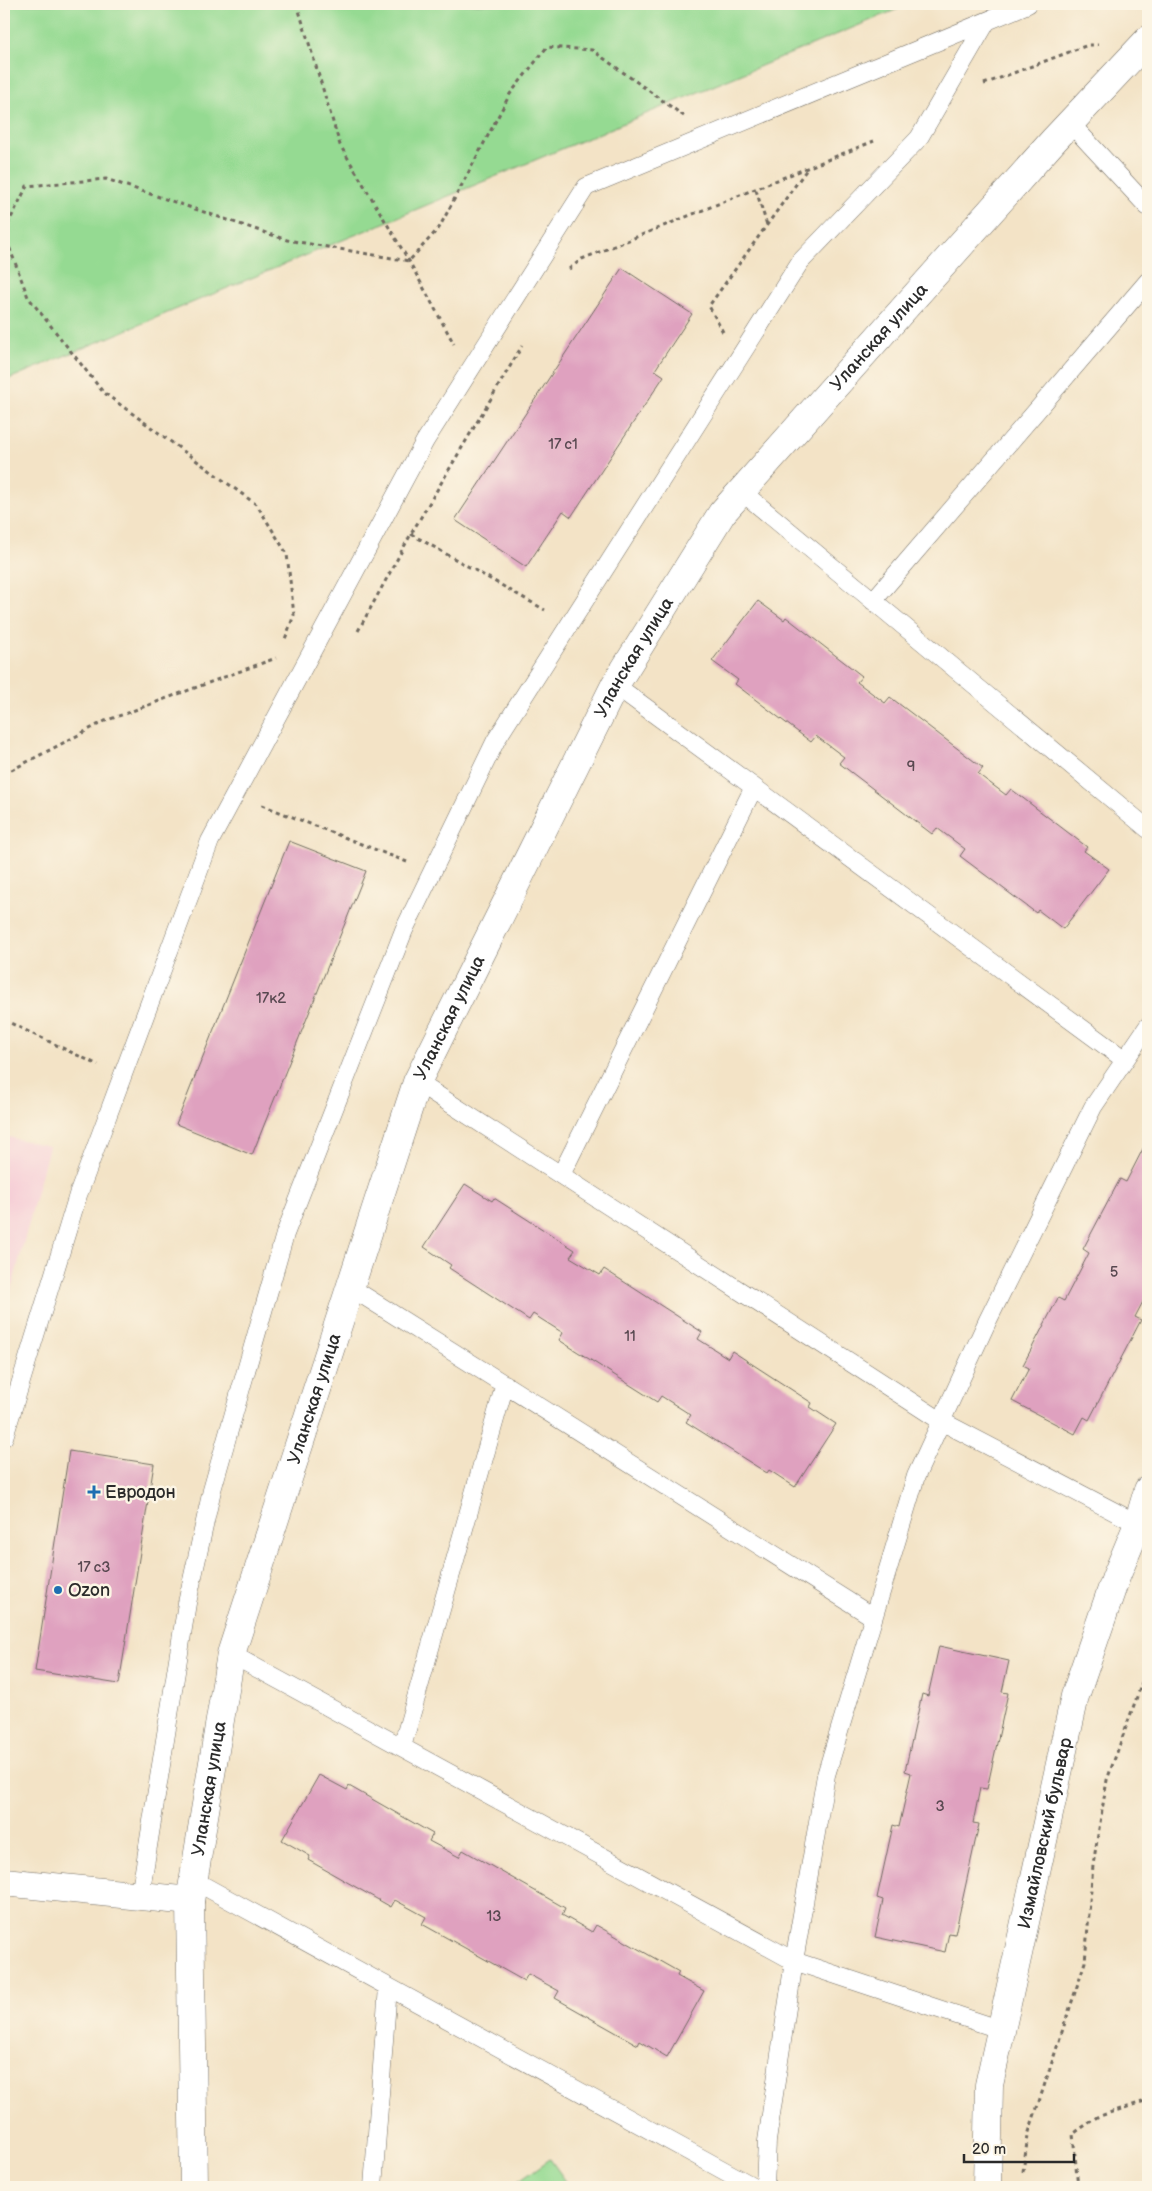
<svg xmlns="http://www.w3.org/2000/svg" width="1152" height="2191" font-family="'Balsamiq Sans',sans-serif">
  <rect width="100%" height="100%" fill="#fcf5e5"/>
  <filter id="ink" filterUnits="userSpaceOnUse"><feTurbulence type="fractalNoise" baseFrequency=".02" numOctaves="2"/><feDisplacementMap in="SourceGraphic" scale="10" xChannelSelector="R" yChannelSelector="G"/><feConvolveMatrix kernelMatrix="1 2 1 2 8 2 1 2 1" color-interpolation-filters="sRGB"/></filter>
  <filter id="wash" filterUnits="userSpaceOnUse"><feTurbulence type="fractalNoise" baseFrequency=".0096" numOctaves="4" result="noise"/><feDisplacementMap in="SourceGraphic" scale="20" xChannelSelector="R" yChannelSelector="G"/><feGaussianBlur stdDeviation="1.12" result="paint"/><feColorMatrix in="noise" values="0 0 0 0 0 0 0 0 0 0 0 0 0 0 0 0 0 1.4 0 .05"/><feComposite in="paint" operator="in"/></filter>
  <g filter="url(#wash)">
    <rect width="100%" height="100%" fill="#f3e3c6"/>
    <path fill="#f6cfd7" d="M4,1136L49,1146L4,1318Z"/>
    <path fill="#95da92" stroke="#60825e" d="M4,4H910L4,381Z
      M550,2159L570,2187H511Z"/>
    <g id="blocks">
      <path fill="#dfa1bf" d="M622,268L692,314L655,370L664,376L571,517L563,511L526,567L455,520Z
        M758,601L784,620L786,617L862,676L857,682L885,703L890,697L983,768L978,774L1006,795L1011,789L1087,847L1084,851L1109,869L1063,929L1038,910L1036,913L960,856L965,849L937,828L932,834L839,763L844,757L816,736L811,742L735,684L738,680L712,661Z
        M289,841L366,871L252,1155L176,1124Z
        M1148,1139V1292L1135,1317L1141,1320L1089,1420L1084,1417L1075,1434L1012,1401L1029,1368L1023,1365L1058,1298L1064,1301L1089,1253L1083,1249L1120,1179L1126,1182Z
        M465,1184L492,1201L494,1198L575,1250L570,1257L600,1275L604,1269L702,1332L698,1339L728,1358L732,1351L812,1403L810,1407L836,1424L795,1487L769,1470L767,1473L686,1422L691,1415L661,1396L657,1402L559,1340L563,1333L533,1314L529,1320L449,1268L451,1265L424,1247Z
        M69,1451L154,1464L119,1684L35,1671Z
        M939,1646L1009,1661L1002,1692L1008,1693L987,1789L980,1788L973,1823L979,1824L955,1934L949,1933L945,1952L875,1937L883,1900L877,1898L893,1825L899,1827L911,1773L905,1771L922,1694L928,1696Z
        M319,1775L347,1790L349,1786L433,1834L429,1841L459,1857L463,1850L565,1908L562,1915L592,1932L596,1925L679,1972L677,1976L704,1991L667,2057L640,2041L638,2045L555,1998L559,1991L528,1974L524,1981L422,1924L426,1917L395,1900L391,1907L308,1860L310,1856L282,1840Z"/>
    </g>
  </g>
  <g filter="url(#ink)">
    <use href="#blocks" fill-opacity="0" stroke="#716b61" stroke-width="1"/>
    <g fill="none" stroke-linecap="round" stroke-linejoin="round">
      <defs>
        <path id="lane" d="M1071,124L1148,207
          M741,491L1148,829
          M873,601L1148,281
          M615,685L1125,1060
          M417,1082L941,1421L1138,1524
          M561,1175L754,787
          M350,1287L873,1617
          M4,1437L78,1195L210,841L425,441L586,187L1028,4
          M231,1654L794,1961L1002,2030
          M402,1747L505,1384
          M193,1880L754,2187
          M140,1896L187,1603L212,1490L285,1234L404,930L496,740L800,262L919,138L987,21
          M373,2187L388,1987
          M765,2187L767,2141L794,1961L826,1775L916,1476L987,1322L1093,1107L1148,1026"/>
        <g id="street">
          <path d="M4,1882L190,1901"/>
          <path id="s1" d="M194,2187L190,1901L231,1654L417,1082L615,685L722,513L1054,140L1148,40"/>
          <path id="s2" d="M987,2187L989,2085L1075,1696L1116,1577L1138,1524L1148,1490"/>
        </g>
      </defs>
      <use href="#lane" stroke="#716b61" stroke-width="19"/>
      <use href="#street" stroke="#716b61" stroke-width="29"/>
      <path stroke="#716b61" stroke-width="3" stroke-dasharray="4 4" stroke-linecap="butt" d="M297,4L340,145L409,261L454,344
        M984,84L1088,45H1098
        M756,190L767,225
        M4,232L27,186L106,179L287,240L409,261L439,228L510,94L547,47L592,50L684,116
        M4,233L28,297L103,392L257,505L287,554L294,615L285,639
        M569,269L582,259L874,141
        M723,332L709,306L807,169
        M411,534L545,610
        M358,631L411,534L522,346
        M4,774L105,721L276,658
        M262,805L407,862
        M4,1020L98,1065
        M1023,2172L1028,2135L1085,1962L1093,1865L1107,1780L1148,1666
        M1078,2187L1073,2134L1097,2117L1148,2100"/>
      <use href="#lane" stroke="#fff" stroke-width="18"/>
      <use href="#street" stroke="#fff" stroke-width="28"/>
    </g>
  </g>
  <g fill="#1f6fb2" stroke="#fcf5e5" stroke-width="2">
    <path d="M91.5 1484.5h5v5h5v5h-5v5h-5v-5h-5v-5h5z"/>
    <circle cx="58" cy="1590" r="5"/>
  </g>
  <g text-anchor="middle" stroke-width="5" stroke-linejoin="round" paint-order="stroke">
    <g font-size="15" fill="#584850">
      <text x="563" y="449">17 с1</text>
      <text x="911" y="771">9</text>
      <text x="271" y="1003">17к2</text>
      <text x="1114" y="1277">5</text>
      <text x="630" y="1341">11</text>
      <text x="94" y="1572">17 с3</text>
      <text x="940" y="1811">3</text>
      <text x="494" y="1921">13</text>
    </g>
    <g font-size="18" fill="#2b2b2b" stroke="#fcf5e5">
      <text dy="6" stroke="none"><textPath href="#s1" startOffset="2020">Уланская улица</textPath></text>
      <text dy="6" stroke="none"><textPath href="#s1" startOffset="1615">Уланская улица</textPath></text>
      <text dy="6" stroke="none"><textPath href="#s1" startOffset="1210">Уланская улица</textPath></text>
      <text dy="6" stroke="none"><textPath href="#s1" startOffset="805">Уланская улица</textPath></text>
      <text dy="6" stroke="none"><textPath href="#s1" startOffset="400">Уланская улица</textPath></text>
      <text dy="6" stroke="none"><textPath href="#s2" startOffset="360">Измайловский бульвар</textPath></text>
    </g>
    <g font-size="18" fill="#2b2b2b" stroke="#fcf5e5" text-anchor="start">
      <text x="105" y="1498">Евродон</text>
      <text x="68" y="1596">Ozon</text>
    </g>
  </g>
  <rect width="1152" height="2191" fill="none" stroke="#fcf5e5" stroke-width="20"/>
  <path d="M964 2154v8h110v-8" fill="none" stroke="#2b2b2b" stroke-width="2.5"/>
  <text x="972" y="2154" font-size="15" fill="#2b2b2b" stroke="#fcf5e5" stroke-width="4" paint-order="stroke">20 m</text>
</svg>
